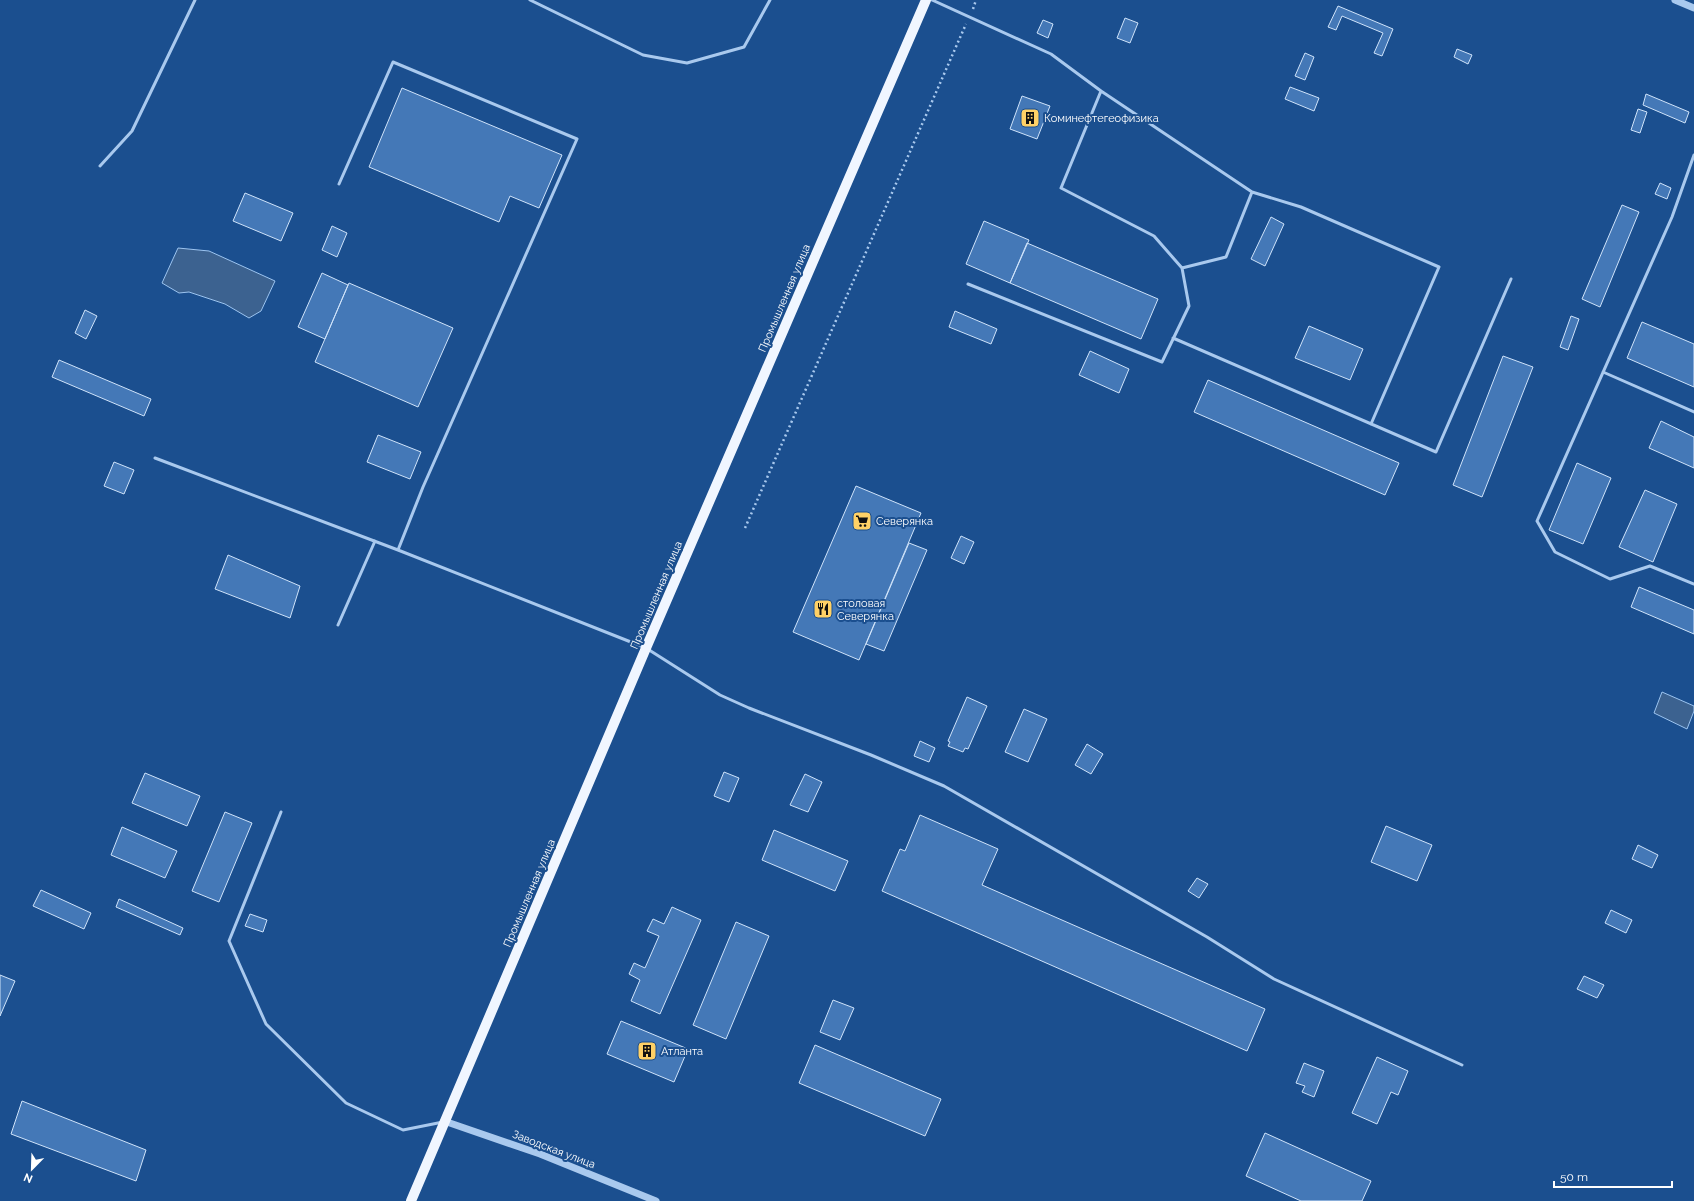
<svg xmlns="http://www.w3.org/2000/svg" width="1694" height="1201" font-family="Raleway,sans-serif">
  <rect width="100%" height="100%" fill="#1b4f8f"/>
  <path fill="#3c6290" stroke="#9cc4f0" d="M178,248L209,251L275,281L261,311L249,318L225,304L189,292L179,293L162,283Z
    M1662,692L1694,706V711L1687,729L1654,713Z"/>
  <path fill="#4478b7" stroke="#cfe3fa" d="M1338,6L1393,29L1382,56L1374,53L1383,33L1342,16L1336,30L1328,27Z
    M1125,18L1138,23L1130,43L1117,38Z
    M1043,20L1053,24L1048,38L1037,33Z
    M1457,49L1472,55L1468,64L1454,57Z
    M1305,53L1314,57L1305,80L1295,76Z
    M1290,87L1319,98L1314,111L1285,99Z
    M402,88L562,155L539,208L510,196L499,222L369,167Z
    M1646,94L1689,112L1685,123L1643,105Z
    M1022,96L1050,106L1037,139L1010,129Z
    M1638,109L1647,112L1640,133L1631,130Z
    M1660,183L1671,188L1667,199L1655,194Z
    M245,193L293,213L281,241L233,221Z
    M1622,205L1639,212L1600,307L1582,299Z
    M1271,217L1284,224L1265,266L1251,259Z
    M984,221L1029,240L1010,283L966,264Z
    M332,226L347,233L337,257L322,250Z
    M1027,243L1158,299L1141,339L1010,283Z
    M322,273L348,285L325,339L298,327Z
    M349,283L453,328L418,407L315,362Z
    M85,310L97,316L86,339L75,333Z
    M955,311L997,329L991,344L949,327Z
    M1571,316L1579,319L1568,350L1560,347Z
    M1642,322L1694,344V387L1627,358Z
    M1309,326L1363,349L1350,380L1295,358Z
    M1090,351L1129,369L1119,393L1079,375Z
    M1503,356L1533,367L1482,497L1453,485Z
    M59,360L151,399L144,416L52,377Z
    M1208,380L1399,463L1385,495L1194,412Z
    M1661,421L1694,437V468L1649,448Z
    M378,435L421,452L410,479L367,462Z
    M114,462L134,470L124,494L104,486Z
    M1577,463L1611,478L1583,544L1549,530Z
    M856,486L921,513L859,660L793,632Z
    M1645,490L1677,504L1653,562L1619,547Z
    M961,536L974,542L964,564L951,558Z
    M909,543L927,550L884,651L866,644Z
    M228,555L300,586L290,618L215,589Z
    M1639,587L1694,610V634L1631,607Z
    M967,697L987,706L968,749L965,748L963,752L948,746L950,742L948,741Z
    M1024,709L1047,719L1028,762L1005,752Z
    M920,741L935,748L929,762L914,756Z
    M1087,744L1103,754L1091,774L1075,765Z
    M724,772L739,778L729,802L714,796Z
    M145,773L200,796L187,826L132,803Z
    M805,774L822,782L808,812L790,805Z
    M225,812L252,823L219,902L192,891Z
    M920,815L998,849L982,885L1265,1009L1247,1051L882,891L900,849L905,851Z
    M1386,826L1432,845L1417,881L1371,862Z
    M122,827L177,851L165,878L111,855Z
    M774,830L848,861L835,891L762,860Z
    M1638,845L1658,855L1652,868L1632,859Z
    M1197,878L1208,884L1199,898L1188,891Z
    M41,890L91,913L84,929L33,906Z
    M119,899L183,928L180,935L116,907Z
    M672,907L701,920L660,1014L631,1001L640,980L629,974L634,963L645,968L659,936L647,931L653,919L664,924Z
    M1611,910L1632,920L1626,933L1605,923Z
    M250,914L267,920L263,932L245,926Z
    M736,922L769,936L726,1039L693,1025Z
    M0,975L15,981L0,1016Z
    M1584,976L1604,985L1597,998L1577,989Z
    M833,1000L854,1008L840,1040L820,1032Z
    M621,1021L688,1049L674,1082L607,1054Z
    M815,1045L941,1099L925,1136L799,1083Z
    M1377,1057L1408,1071L1398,1095L1391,1092L1377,1124L1352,1113Z
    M1304,1063L1324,1071L1314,1097L1302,1092L1305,1086L1296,1083Z
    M22,1101L146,1150L136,1181L11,1134Z
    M1265,1133L1371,1181L1362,1201H1301L1246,1176Z"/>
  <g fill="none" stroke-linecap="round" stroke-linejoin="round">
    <path stroke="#a9c9ee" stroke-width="2.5" stroke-dasharray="2 3" stroke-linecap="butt" d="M973,9L976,0
      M745,528L966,24"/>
    <path stroke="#a9c9ee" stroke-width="3" d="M530,0L643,55L687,63L744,47L770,0
      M932,0L1051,54L1101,91L1252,192L1301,207L1439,267L1371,424
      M1694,155L1672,217L1537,521L1555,552L1610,579L1650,566L1694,584
      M100,166L132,131L195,0
      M339,184L393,62L577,139L423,487L398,550
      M1182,268L1226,257L1252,192
      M968,284L1162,362L1189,306L1182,268L1154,236L1061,188L1101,91
      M1173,338L1436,452L1511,279
      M1603,372L1694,412
      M155,458L398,550L646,648L720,695L749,708L871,755L944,786L1207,937L1274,979L1462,1065
      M338,625L375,541
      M281,812L229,941L266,1024L346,1103L403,1130L443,1122"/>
    <path stroke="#a9c9ee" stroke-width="7" d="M1675,0L1694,8
      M444,1121L540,1154L656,1201"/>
    <path stroke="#f0f6ff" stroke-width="10" d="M411,1201L646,648L926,0"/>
  </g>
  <defs>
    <symbol id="building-square" viewBox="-11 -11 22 22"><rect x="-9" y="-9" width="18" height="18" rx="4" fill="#ffd166" stroke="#1b4f8f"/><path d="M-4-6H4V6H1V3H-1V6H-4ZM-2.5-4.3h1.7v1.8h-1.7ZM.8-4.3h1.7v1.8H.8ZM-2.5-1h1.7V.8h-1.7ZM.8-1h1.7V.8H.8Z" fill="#111"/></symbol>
    <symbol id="supermarket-square" viewBox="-11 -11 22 22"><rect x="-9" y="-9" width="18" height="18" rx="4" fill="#ffd166" stroke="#1b4f8f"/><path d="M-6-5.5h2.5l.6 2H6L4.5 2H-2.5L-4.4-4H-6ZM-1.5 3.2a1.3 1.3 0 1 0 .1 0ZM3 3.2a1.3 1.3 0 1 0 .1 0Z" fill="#111"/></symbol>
    <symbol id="restaurant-square" viewBox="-11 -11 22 22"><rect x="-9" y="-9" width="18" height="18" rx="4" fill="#ffd166" stroke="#1b4f8f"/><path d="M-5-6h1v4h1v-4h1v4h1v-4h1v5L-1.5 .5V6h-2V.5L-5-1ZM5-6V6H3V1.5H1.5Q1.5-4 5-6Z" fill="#111"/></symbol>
  </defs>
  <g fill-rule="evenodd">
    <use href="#building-square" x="1019" y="107" width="22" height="22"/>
    <use href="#supermarket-square" x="851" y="510" width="22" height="22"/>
    <use href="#restaurant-square" x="812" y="598" width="22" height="22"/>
    <use href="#building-square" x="636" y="1040" width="22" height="22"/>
  </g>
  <g text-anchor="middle" stroke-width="4" stroke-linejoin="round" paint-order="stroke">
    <g font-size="11" fill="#fff" stroke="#1b4f8f" text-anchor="start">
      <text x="1044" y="122">Коминефтегеофизика</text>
      <text x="876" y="525">Северянка</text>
      <text x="837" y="607">столовая<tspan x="837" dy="13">Северянка</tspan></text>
      <text x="661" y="1055">Атланта</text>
    </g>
    <g font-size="11" fill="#fff" stroke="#1b4f8f">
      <text transform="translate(784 298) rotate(-67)" y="4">Промышленная улица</text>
      <text transform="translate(656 595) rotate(-67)" y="4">Промышленная улица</text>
      <text transform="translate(529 893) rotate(-67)" y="4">Промышленная улица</text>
      <text transform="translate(554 1149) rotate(21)" y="4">Заводская улица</text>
    </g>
  </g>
  <g transform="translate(32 1169) rotate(203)" stroke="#1b4f8f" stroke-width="3" paint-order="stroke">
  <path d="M0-3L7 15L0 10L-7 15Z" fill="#ffffff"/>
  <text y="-6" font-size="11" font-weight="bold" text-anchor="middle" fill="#ffffff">N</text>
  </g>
  <path d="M1554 1181v6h118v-6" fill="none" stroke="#ffffff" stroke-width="2"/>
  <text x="1560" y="1181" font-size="12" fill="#ffffff" stroke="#1b4f8f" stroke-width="3" paint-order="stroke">50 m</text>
</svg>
